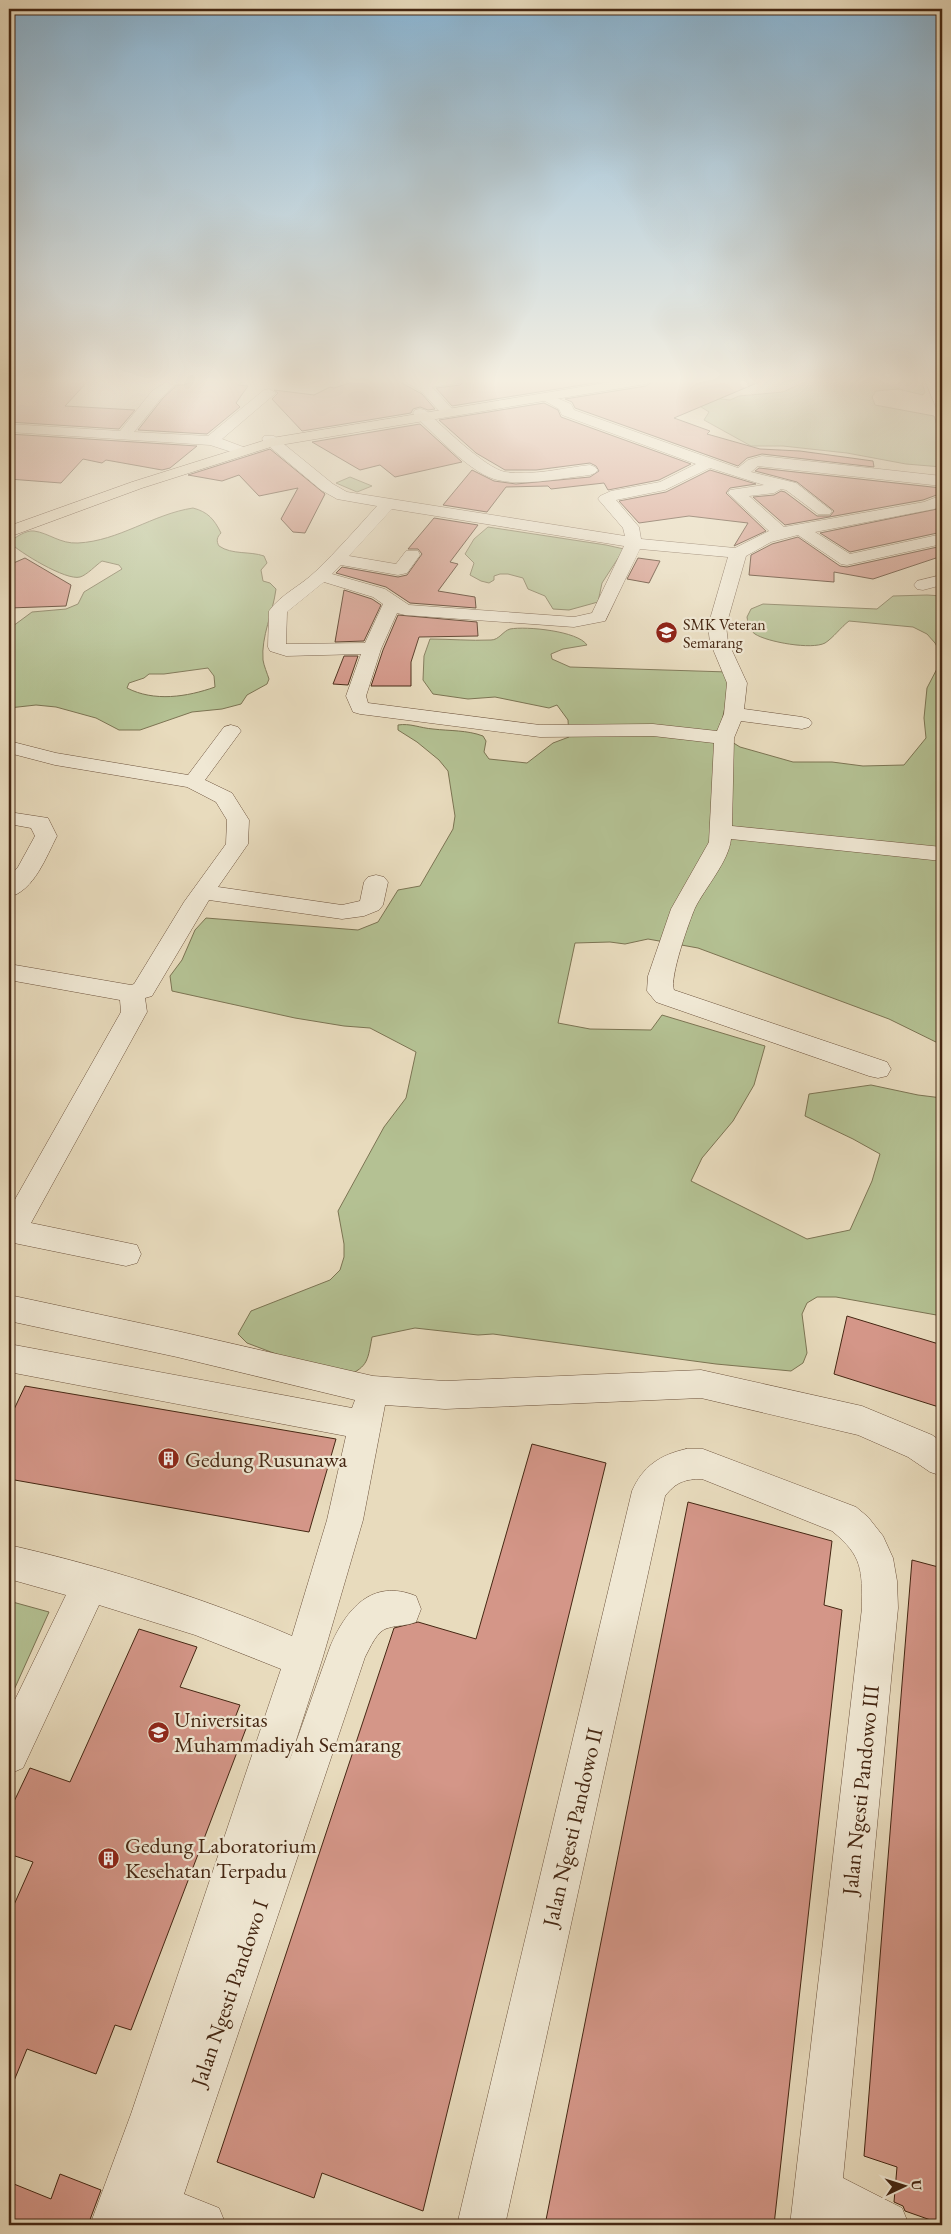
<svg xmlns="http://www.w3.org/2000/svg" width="951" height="2234" font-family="'EB Garamond',serif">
  <rect width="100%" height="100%" fill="#e8dbbd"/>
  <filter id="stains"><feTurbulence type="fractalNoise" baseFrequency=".004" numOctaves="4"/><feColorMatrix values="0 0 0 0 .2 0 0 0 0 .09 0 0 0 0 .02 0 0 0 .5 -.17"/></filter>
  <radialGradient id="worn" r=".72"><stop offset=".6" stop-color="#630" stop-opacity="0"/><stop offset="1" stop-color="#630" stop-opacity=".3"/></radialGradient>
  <path fill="#b4c193" stroke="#7c7453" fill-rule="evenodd" d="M809,380H921L925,392L923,395L898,389L876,391L872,397L875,405L934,416L942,440V467L906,464L847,453L783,446H751L704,420L709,412L695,403L705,397L730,400L739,396L783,392Z
    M350,477L372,486L357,492L336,483Z
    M193,508C208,512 214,519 221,533C217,537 216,541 219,546C232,555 250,551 264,556L267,563L261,570L263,581L270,583L276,589C273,613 261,636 263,660C264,666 267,673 269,679L267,684L247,695L241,704L222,709L192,712L140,730H119L96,718L56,707L36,705L9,708V627L13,626L32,612L66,609L78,604L84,592L122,569L119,565L102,561C96,565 87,575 80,577C66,581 19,552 9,542C16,537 26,530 34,531C49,533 60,544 78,543C119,541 153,514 193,508ZM208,668L214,676L215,687C187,697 154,702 127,688L129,683L144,678L149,674H164Z
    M488,527L606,545L624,549L602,583L598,602L569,610L553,609L545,596L528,589L523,578L508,574H500L494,576V580L489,583L481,581L470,575L474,563L465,554L474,539Z
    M927,595L942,596V1045L889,1019L698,948L648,939L625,944L610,942L575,943L558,1023L590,1029L651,1030L662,1015L765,1046L754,1085L733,1121L702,1158L691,1181L807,1239L850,1230L872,1181L880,1154L853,1139L805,1116L809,1094L871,1085L918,1095L942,1098V1316L836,1297H817L807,1303L802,1314L807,1353L803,1363L791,1371L716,1364L493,1334L478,1335L415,1328L372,1337C367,1364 368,1366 342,1379L247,1343L238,1334L251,1311L330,1280L340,1270L344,1257V1244L338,1211L384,1127L406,1098L416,1052L370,1028L344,1026L295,1018L172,991L170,976L182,960L195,930L206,918L358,930L378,922L398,890L420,886L453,829L455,816L448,771L439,760L417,742L398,730V725C410,723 420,728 433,729C450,731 467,730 483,736L486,741L484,752L489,759L527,763L553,743L569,737L568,720L557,705L549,708L495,697L468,699L433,694L423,680L424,656L430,639C450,639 470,641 491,640C499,640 503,631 510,629C526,626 578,631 587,645L563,649L551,654L552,659L570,667L728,672L730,685L719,734L740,747L793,762H832L863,766L904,765L926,738L924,718L927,688L941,661L940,652L935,643L927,634L913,627L849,621C841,627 833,638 825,643C812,650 767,642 755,634C749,630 748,623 747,617L751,609L763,604L877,609L893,596Z
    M9,1601L49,1612L9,1701Z"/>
  <path fill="#d49688" stroke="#452713" d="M9,380H89L65,406L135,410L119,429L9,422Z
    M194,380H245L238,385L248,386L236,403L240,407L207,434L138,430L163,398L175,387V385H184Z
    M359,380H396L422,394L435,409L428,410L420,407L413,409L411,413L302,431L272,399L278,393L274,390L314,395L330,387L334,388Z
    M471,380H613L452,406L436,388L460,385L464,381Z
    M655,380H764L674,418L710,431L707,434L760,449L800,451L873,461L874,467L762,454L747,458L738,466L575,408L572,402L565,399L646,386Z
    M544,403L558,410L561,417L691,464L659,480L608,490L604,483L551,489L548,486L506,487L487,512L443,505L472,470L494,481L516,484L590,477L599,471L596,466L590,463L536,470H505L476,453L439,420Z
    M420,424L462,462L395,477L380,465L360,470L312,442Z
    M9,434L197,446L170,468L162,470L106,460L102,463L83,459L61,483L9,479Z
    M270,449L325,494L305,533L293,532L281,519L298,488L259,496L239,475L222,481L188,475Z
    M759,468L941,488L942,493L923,500L785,525L753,497L774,495L781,491L785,492L817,516H830L834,511L797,482L755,471Z
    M710,470L756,484L730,488L726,493L766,531L734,546L748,523L689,516L639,523L619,501L666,492Z
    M942,508V532L850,552L820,533Z
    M434,518L478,525L450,562L458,564L438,591L475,597L476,608L410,603L386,587L336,573L342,567L398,577L407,575L422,554L418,549H408Z
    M798,537L840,566L847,567L942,546V556L873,579L834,572V582L749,575L751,555L772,544Z
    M25,558L71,585L66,606L9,608V565Z
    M638,558L660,561L649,583L627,579Z
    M344,590L372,599L381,605L364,641L335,642Z
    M398,615L477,622L478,636L419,637L411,662V686H371L383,650Z
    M344,656H358L348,685L333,684Z
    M847,1316L942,1345V1408L834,1374Z
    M25,1386L336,1439L309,1532L9,1479V1420Z
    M532,1444L606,1463L423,2211L322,2173L314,2198L217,2162L394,1628L418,1622L476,1639Z
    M688,1502L832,1541L824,1605L842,1610L774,2225H545Z
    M912,1560L942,1568V2224L905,2211L903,2206L894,2202L897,2167L864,2156Z
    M139,1629L197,1647L180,1687L240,1705L233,1723L247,1726L131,2030L115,2025L96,2074L27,2049L9,2093V1916L33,1862L9,1854V1812L30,1768L70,1782Z
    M60,2174L101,2190L88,2225H9V2182L51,2199Z"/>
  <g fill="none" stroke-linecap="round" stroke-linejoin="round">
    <defs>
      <path id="minor" d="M403,380H462L460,383L432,387L455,412L453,415H443L423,393Z
        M925,380H939L942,388V409L937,408L935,405Z
        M167,382L174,386L162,397L134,432L208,436L264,390L269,389L276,393L222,439L246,448L248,451L246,454L241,455L210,445L9,432V424L120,431L152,391Z
        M545,393L571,404L574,410L738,468L748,460L762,456L942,476V486L758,466L751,472L796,483L832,511L830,514H818L786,490L781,489L774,493L749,496L784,527L924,502L942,495V506L934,509L815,532L850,554L942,534V544L847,565L841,564L798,535L771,542L746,556L726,626L728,642L747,683L744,709L802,717L809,719L812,723L809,727L802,729L741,721L734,738L732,826L942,847V861L731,839C729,861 705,888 695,908C689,922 669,978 674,990L887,1062L891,1069L887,1076L878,1078L869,1076L656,1002L647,991L648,976L671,909L709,842L714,743L653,736L540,737L360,714L353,712L346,696L361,654L286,656L270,651L268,647L269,611C281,594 301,586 316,571C337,551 357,528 377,506L337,499L321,490L264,442L262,439L264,436H274L333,484L347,492L625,536L623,528L598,499L600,496L611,491L660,482L696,464L562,415L559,409L538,397ZM710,468L764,485L730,490L728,493L769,531L735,548L641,539L639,527L616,500L665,490ZM392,509L624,546L592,613L574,617L409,605L385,589L332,574L341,565L398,575L407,573L420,555L418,551H406L396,564L349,556ZM640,549L728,557L708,626L710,642L727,683L724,714L717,731L653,724L540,725L368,703L366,696L381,649L397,613L405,615L574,627L605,621ZM324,582L373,597L383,604L365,643L286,644L287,612Z
        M420,409L425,410C441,425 485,468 505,472C532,476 563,468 590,465L595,467L598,470L595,473L590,475C562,478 520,487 494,479C467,470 436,435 415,416L413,413L415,410Z
        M942,575V585L923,590L917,589L914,585L917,581Z
        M231,725L238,727L241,731L205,780L232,793L249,820L248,844L218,887L342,905L360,901L364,882L368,877L376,875L384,877L388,882L383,905L379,910L364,916L342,919L209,900L152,996L145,998L147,1012L31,1223L137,1245L141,1254L137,1263L126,1266L9,1242V1210L121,1012L120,1000L9,980V964L131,985L134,984L184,902L226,844L227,820L216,802L187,787L55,765L9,753V741L56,753L188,775L224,727Z
        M9,812L48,818L57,836C46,857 34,891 9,897V877L18,867L35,836L31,828L9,824Z
        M9,1295L177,1331L373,1376L445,1381L701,1370L862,1406L932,1435L942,1442V1476L930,1472L908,1457L858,1435L701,1398L445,1409L385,1405L363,1520L322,1660L289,1762L330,1647C346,1609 372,1578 416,1596L421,1609L416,1622C406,1626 398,1625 388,1628C377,1630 370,1648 365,1657L184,2194L219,2208L226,2225H90L131,2114L281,1669L195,1635L99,1605L23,1768L9,1774V1712L66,1595L9,1579V1545C102,1566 204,1598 292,1636L327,1520L346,1436L9,1372V1344L352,1408L355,1400L177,1357L9,1321Z
        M686,1449H703L856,1507L868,1517L883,1536L893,1558L897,1581L898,1608L843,2178L902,2208L909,2225H790L862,1608C862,1570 863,1556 832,1531L702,1479C685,1479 676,1482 665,1496L505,2225H457L632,1491C643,1466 660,1455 686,1449Z"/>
      <path id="major" d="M623,380H653L646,384L274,446L142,488L9,537V526L132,482L272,438Z"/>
    </defs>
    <use href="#minor" stroke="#6e543e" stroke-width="1"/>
    <use href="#major" stroke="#452713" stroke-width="1"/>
    <use href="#minor" fill="#f0e8d4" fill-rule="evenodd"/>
    <use href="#major" fill="#e8dbbd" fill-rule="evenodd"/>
  </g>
  <linearGradient id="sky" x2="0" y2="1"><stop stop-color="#89b6d6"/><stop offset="0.55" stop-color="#f5efe1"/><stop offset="1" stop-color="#f5efe1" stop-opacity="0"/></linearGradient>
  <rect width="951" height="693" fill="url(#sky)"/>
  <defs>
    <symbol id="school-disc" viewBox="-11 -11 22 22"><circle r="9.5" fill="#8f2418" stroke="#f0e8d4"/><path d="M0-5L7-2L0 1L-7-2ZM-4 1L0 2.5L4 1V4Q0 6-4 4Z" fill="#fff"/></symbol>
    <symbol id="building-disc" viewBox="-11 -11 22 22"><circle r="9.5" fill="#8f2418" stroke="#f0e8d4"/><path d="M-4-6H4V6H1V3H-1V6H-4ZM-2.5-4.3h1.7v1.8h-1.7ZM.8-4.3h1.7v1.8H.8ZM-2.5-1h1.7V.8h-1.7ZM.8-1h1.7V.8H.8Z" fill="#fff"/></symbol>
    <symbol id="university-disc" viewBox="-11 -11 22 22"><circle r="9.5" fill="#8f2418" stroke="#f0e8d4"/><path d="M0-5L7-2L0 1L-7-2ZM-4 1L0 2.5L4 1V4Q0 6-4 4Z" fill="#fff"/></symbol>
  </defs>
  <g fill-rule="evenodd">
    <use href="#school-disc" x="654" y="620" width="25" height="25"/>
    <use href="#building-disc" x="156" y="1446" width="25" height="25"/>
    <use href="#university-disc" x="146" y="1720" width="25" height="25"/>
    <use href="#building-disc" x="96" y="1846" width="25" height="25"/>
  </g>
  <g text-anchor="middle" stroke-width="4.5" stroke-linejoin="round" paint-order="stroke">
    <g font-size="16" fill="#452713" stroke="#f0e8d4" text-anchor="start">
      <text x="683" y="630">SMK Veteran<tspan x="683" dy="18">Semarang</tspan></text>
    </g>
    <g font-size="22" fill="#452713" stroke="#f0e8d4" text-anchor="start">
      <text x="185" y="1467">Gedung Rusunawa</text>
      <text x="174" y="1727">Universitas<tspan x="174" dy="25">Muhammadiyah Semarang</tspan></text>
      <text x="125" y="1853">Gedung Laboratorium<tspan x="125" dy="25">Kesehatan Terpadu</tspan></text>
    </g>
    <g font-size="22" fill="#452713" stroke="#f0e8d4">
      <text transform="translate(860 1790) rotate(-84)" y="8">Jalan Ngesti Pandowo III</text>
      <text transform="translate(572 1827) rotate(-77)" y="8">Jalan Ngesti Pandowo II</text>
      <text transform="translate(229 1993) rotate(-71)" y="8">Jalan Ngesti Pandowo I</text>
    </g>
  </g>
  <rect width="951" height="2234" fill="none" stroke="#e8dbbd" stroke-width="30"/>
  <rect x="10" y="10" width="931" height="2214" fill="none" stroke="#452713" stroke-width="2.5"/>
  <rect x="15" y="15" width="921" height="2204" fill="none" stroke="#452713"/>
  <g transform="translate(904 2186) rotate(86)" stroke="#f0e8d4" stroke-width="4" paint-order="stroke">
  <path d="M0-4L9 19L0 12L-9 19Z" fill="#452713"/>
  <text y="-8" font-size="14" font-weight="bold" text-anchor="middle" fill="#452713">U</text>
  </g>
  <rect width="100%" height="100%" filter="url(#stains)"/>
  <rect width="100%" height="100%" fill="url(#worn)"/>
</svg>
